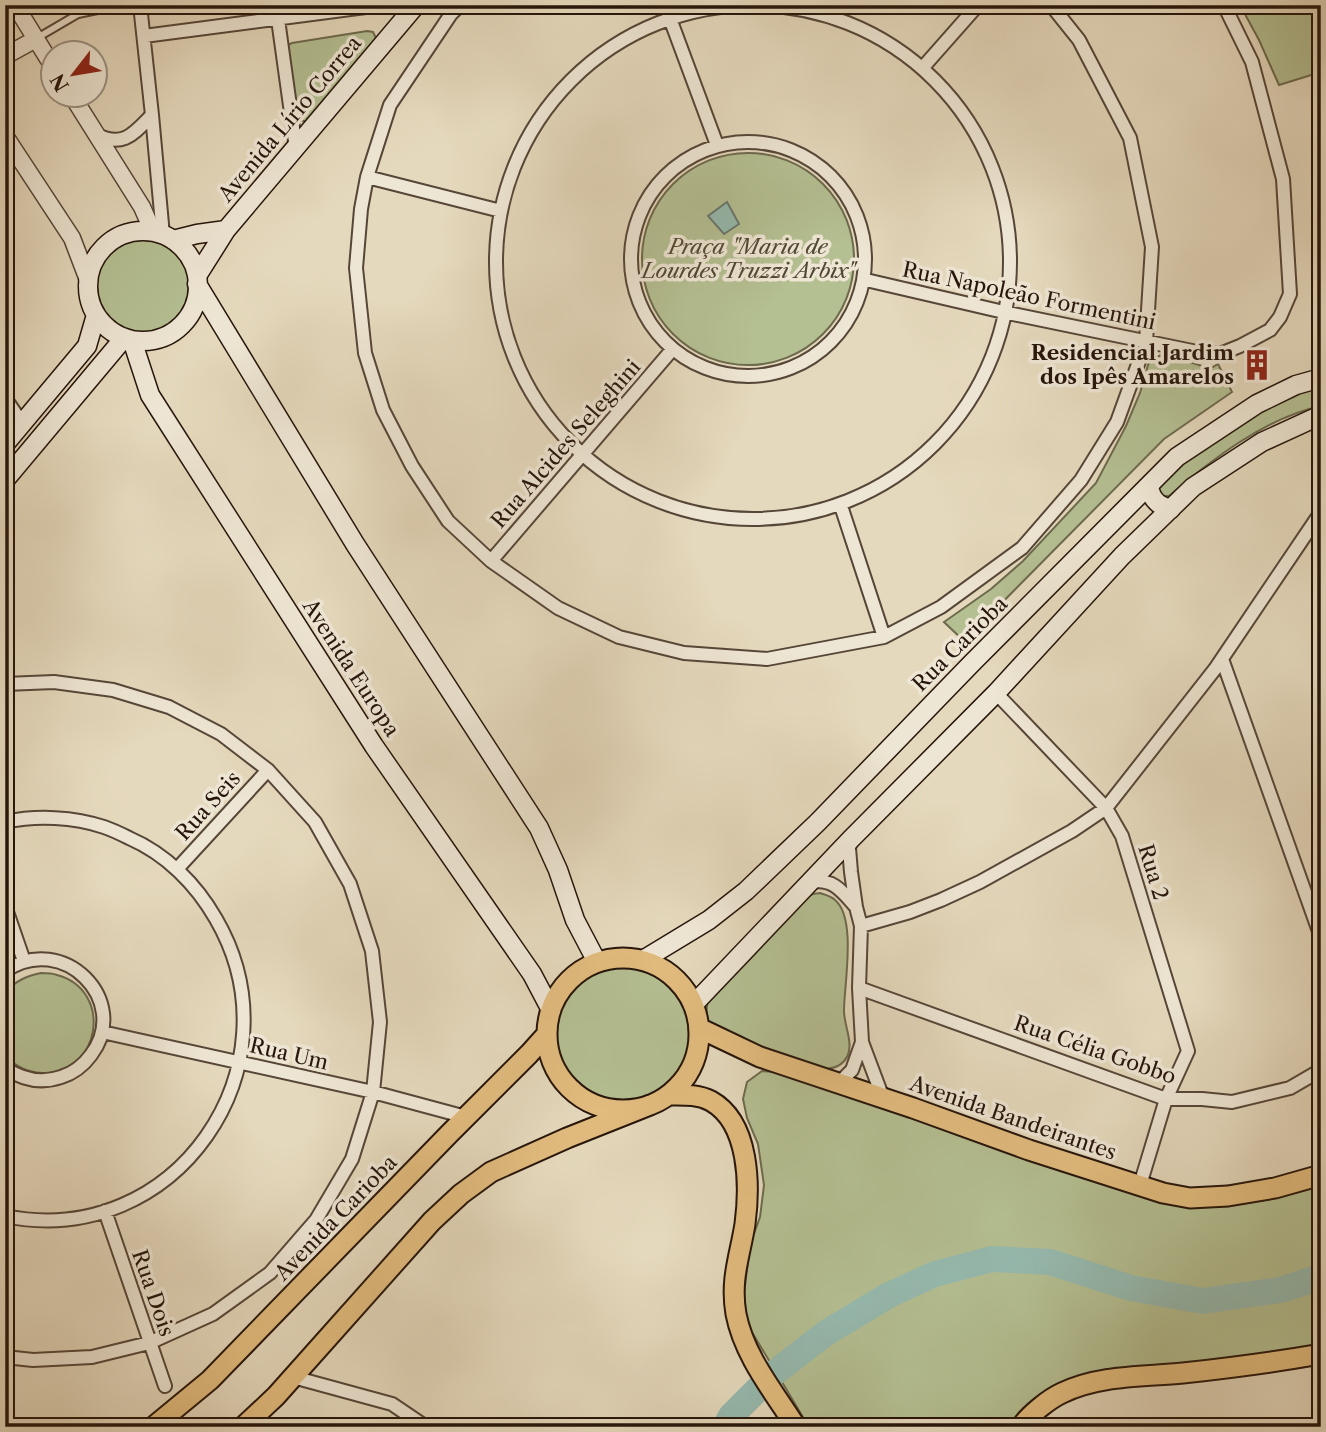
<svg xmlns="http://www.w3.org/2000/svg" width="1326" height="1432" font-family="'Libre Caslon Text',serif">
  <rect width="100%" height="100%" fill="#e5d9bd"/>
  <filter id="stains"><feTurbulence type="fractalNoise" baseFrequency=".00286" numOctaves="4"/><feColorMatrix values="0 0 0 0 .2 0 0 0 0 .09 0 0 0 0 .02 0 0 0 .5 -.17"/></filter>
  <radialGradient id="worn" r=".72"><stop offset=".6" stop-color="#630" stop-opacity="0"/><stop offset="1" stop-color="#630" stop-opacity=".3"/></radialGradient>
  <path fill="#b4bf92" stroke="#6d6a4e" stroke-width="2" d="M1240,5H1321V72L1279,85L1259,40Z
    M367,31L373,32L377,40L308,121H302L296,118L286,46L292,43Z
    M642 259a106 106 0 1 1 212 0a106 106 0 1 1-212 0Z
    M96 286a47 47 0 1 1 94 0a47 47 0 1 1-94 0Z
    M1161,355H1167L1202,366L1213,367L1218,364L1232,392L1164,439L964,641L944,622L991,589L1023,561L1096,483L1126,426L1140,393L1148,365L1151,360Z
    M1321,382V406C1265,418 1211,460 1169,496H1162L1156,489L1181,460L1248,414Z
    M820,893C826,895 831,896 835,900C857,918 844,985 844,1011C844,1025 853,1041 848,1055C844,1064 836,1068 827,1069L715,1031C706,1021 704,1011 709,998L806,898L813,894Z
    M554 1033a69 69 0 1 1 138 0a69 69 0 1 1-138 0Z
    M41,973C46,973 52,973 57,975C114,990 101,1076 42,1073C28,1072 14,1066 5,1054V992C16,981 26,976 41,973Z
    M762,1071L774,1072L835,1092L1125,1191L1160,1202L1189,1208L1230,1206L1277,1198L1321,1186V1345L1272,1354L1183,1364L1101,1371L1056,1385L1004,1427H809L750,1329L743,1302L750,1245L760,1217L764,1185L758,1144L747,1118L743,1099L747,1082Z"/>
  <path fill="#96baaf" stroke="#69786d" stroke-width="2" d="M727,202L739,224L724,234L708,216Z"/>
  <g fill="none" stroke-linecap="round" stroke-linejoin="round">
    <path stroke="#96baaf" stroke-width="26" d="M725,1427L731,1416L773,1374L826,1333L889,1295L935,1274L992,1259L1050,1262L1131,1288L1203,1301L1280,1290L1321,1277"/>
    <defs>
      <path id="service" d="M37,38L78,14L122,5"/>
      <path id="minor" d="M140,5L152,115L163,235
        M276,5L296,149
        M460,5L451,14L390,105L367,177L361,209L356,268L365,353L383,410L412,466L448,521L491,561L558,608L619,637L684,653L767,659L884,637L941,607L1022,548L1081,480L1117,422L1146,342L1152,247L1130,138L1079,40L1051,5
        M665,5L717,145
        M496 262a257 257 0 1 1 514 0a257 257 0 1 1-514 0Z
        M144,36L381,5
        M925,65L978,5
        M97,135C124,148 134,133 152,115
        M631 259a117 117 0 1 1 234 0a117 117 0 1 1-234 0Z
        M367,177L501,211
        M866,280L1008,313L1202,353L1220,354L1240,346L1270,330L1280,317L1290,294L1283,179L1252,62L1224,5
        M5,398L22,423
        M841,506L884,637
        M491,561L671,351
        M1222,659L1321,937
        M5,684L54,682L113,690L169,707L221,734L268,770L315,822L350,884L372,951L380,1022L373,1092L352,1159L316,1220L270,1273L213,1314L149,1343L92,1357L33,1360L5,1357
        M996,693L1106,808L1122,836L1188,1051L1166,1099L1140,1185
        M5,822C37,815 74,817 104,827C113,830 121,834 129,838C166,854 196,884 216,919C302,1067 175,1251 5,1216
        M851,839L849,848L851,872L856,907L861,926L859,988L862,1042L883,1098
        M177,869L268,770
        M811,882C833,878 842,891 856,907
        M5,906L24,961
        M861,926L910,912L941,900L980,882L1072,831L1106,808L1215,669L1321,512
        M5,971C63,931 132,1001 91,1055C83,1066 74,1073 61,1077C41,1084 23,1080 5,1068
        M859,988L1166,1099H1202L1232,1102L1290,1088L1321,1070
        M102,1032L373,1092L466,1117
        M839,1083L852,1070L862,1042
        M105,1211L165,1386
        M293,1377L392,1404L426,1427"/>
      <path id="tertiary" d="M15,5L52,65
        M5,56L36,39
        M71,94L142,207L153,232
        M5,136L72,238L88,280"/>
      <path id="secondary" d="M88 286a55 55 0 1 1 110 0a55 55 0 1 1-110 0Z
        M173,240L197,234L226,230
        M197,276L226,230L416,5
        M197,284L355,544L539,828L558,870L575,920L597,962
        M132,340L150,395L374,746L532,974L551,1010
        M5,444L87,346L96,315
        M5,480L124,338
        M1149,486C1151,499 1158,506 1171,509
        M643,960L709,920L746,891L818,822L972,663L1177,457L1257,404L1296,385L1321,378
        M693,1005L851,839L996,693L1122,556L1193,487L1262,442L1321,415"/>
      <path id="primary" d="M547 1034a76 76 0 1 1 152 0a76 76 0 1 1-152 0Z
        M699,1028L760,1057L913,1108L1029,1150L1163,1193L1190,1198L1228,1196L1275,1188L1321,1175
        M669,1095C683,1095 698,1094 711,1101C750,1123 750,1186 745,1224C740,1256 730,1279 736,1314C744,1356 774,1392 796,1427
        M153,1427L210,1380L450,1133L529,1054L547,1034
        M243,1427L276,1396L432,1221L461,1194L491,1172L567,1138L650,1105
        M1021,1427C1029,1415 1049,1399 1062,1393C1099,1375 1142,1377 1183,1373C1229,1368 1275,1362 1321,1354"/>
    </defs>
    <use href="#service" stroke="#564638" stroke-width="10"/>
    <use href="#minor" stroke="#564638" stroke-width="16"/>
    <use href="#tertiary" stroke="#564638" stroke-width="19"/>
    <use href="#secondary" stroke="#26150b" stroke-width="21"/>
    <use href="#primary" stroke="#26150b" stroke-width="23"/>
    <use href="#service" stroke="#eee6d4" stroke-width="6"/>
    <use href="#minor" stroke="#eee6d4" stroke-width="12"/>
    <use href="#tertiary" stroke="#eee6d4" stroke-width="16"/>
    <use href="#secondary" stroke="#eee6d4" stroke-width="18"/>
    <use href="#primary" stroke="#e2bc7e" stroke-width="19"/>
  </g>
  <defs>
    <symbol id="building-bare" viewBox="-9 -9 18 18"><path d="M-4-6H4V6H1V3H-1V6H-4ZM-2.5-4.3h1.7v1.8h-1.7ZM.8-4.3h1.7v1.8H.8ZM-2.5-1h1.7V.8h-1.7ZM.8-1h1.7V.8H.8Z" fill="#8f2418" stroke="#eee6d4" stroke-width="2.5" paint-order="stroke"/></symbol>
  </defs>
  <g fill-rule="evenodd">
    <use href="#building-bare" x="1235" y="343" width="44" height="44"/>
  </g>
  <g text-anchor="middle" stroke-width="7" stroke-linejoin="round" paint-order="stroke">
    <g font-size="21" fill="#26150b" stroke="#eee6d4">
      <text transform="translate(290 119) rotate(-50)" y="7">Avenida Lírio Correa</text>
      <text transform="translate(1029 296) rotate(12)" y="7">Rua Napoleão Formentini</text>
      <text transform="translate(566 444) rotate(-49)" y="7">Rua Alcides Seleghini</text>
      <text transform="translate(960 644) rotate(-45)" y="7">Rua Carioba</text>
      <text transform="translate(351 668) rotate(57)" y="7">Avenida Europa</text>
      <text transform="translate(208 806) rotate(-48)" y="7">Rua Seis</text>
      <text transform="translate(1153 872) rotate(73)" y="7">Rua 2</text>
      <text transform="translate(1095 1050) rotate(19)" y="7">Rua Célia Gobbo</text>
      <text transform="translate(289 1054) rotate(13)" y="7">Rua Um</text>
      <text transform="translate(1013 1118) rotate(19)" y="7">Avenida Bandeirantes</text>
      <text transform="translate(336 1218) rotate(-46)" y="7">Avenida Carioba</text>
      <text transform="translate(153 1293) rotate(71)" y="7">Rua Dois</text>
    </g>
    <g font-size="21" font-style="italic" fill="#514834" stroke="#eee6d4">
      <text x="748" y="254">Praça "Maria de<tspan x="748" dy="24">Lourdes Truzzi Arbix"</tspan></text>
    </g>
    <g font-size="21" font-weight="bold" fill="#26150b" stroke="#eee6d4" text-anchor="end">
      <text x="1234" y="360">Residencial Jardim<tspan x="1234" dy="24">dos Ipês Amarelos</tspan></text>
    </g>
  </g>
  <rect width="1326" height="1432" fill="none" stroke="#e5d9bd" stroke-width="28"/>
  <rect x="7" y="7" width="1312" height="1418" fill="none" stroke="#26150b" stroke-width="3.5"/>
  <rect x="14" y="14" width="1298" height="1404" fill="none" stroke="#26150b" stroke-width="2"/>
  <g transform="translate(74 74) rotate(239)"><circle r="33" fill="#eee6d4" stroke="#9e9284" stroke-width="2"/>
  <path d="M0-5L12 26L0 18L-12 26Z" fill="#8f2418"/>
  <text y="-10" font-size="19" font-weight="bold" text-anchor="middle" fill="#26150b">N</text>
  </g>
  <rect width="100%" height="100%" filter="url(#stains)"/>
  <rect width="100%" height="100%" fill="url(#worn)"/>
</svg>
